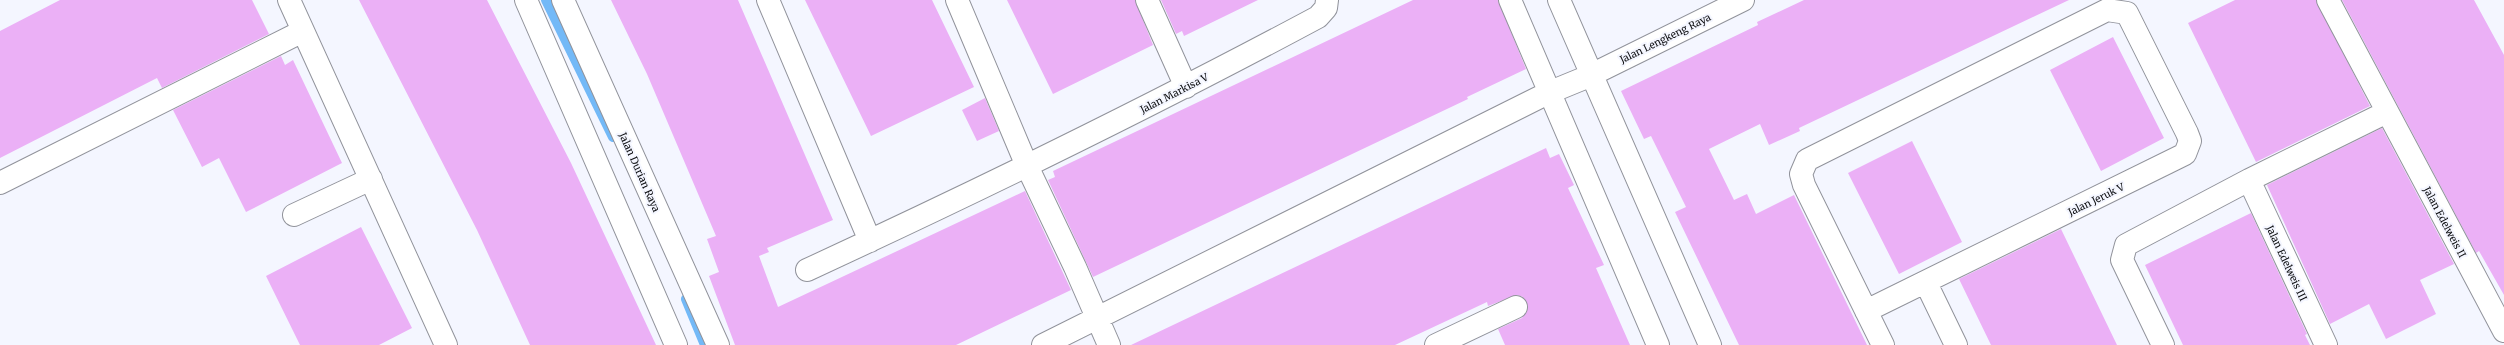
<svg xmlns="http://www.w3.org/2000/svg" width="2504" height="345" font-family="Merriweather,serif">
  <rect width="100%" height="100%" fill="#f4f6ff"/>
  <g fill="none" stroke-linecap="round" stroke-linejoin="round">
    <path stroke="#73b9f7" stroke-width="10" d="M546,0L613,137
      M686,299L705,345"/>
  </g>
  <path fill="#ebb0f6" d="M60,0H252L269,34L162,88L157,78L0,158V31Z
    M359,0H487L571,163L656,345H530L477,230Z
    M611,0H738L833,220L767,248L769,252L759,256L778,307L1025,191L1071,290L956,345H735L709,276L719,272L707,239L716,236L647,74Z
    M805,0H932L974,87L871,136Z
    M1007,0H1135L1153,45L1053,94Z
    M1161,0H1258L1184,36L1182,31L1176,34Z
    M1413,0H1498L1526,69L1467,97L1468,99L1093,277L1048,180L1055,177L1053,171Z
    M1804,0H2069L1799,128L1800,131L1769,145L1760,124L1709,149L1734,200L1747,194L1756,214L1794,195L1867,345H1739L1675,212L1686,207L1651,136L1644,139L1621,91L1758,25L1757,22Z
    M2235,0H2316L2370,106L2256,162L2188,23Z
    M2342,0H2474L2504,55V295L2479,251L2476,253Z
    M2113,37L2164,138L2101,171L2050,70Z
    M281,56L285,65L293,60L342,163L246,212L219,158L202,167L173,110Z
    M985,98L999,131L977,141L962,110Z
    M2382,128L2454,264L2420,280L2436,314L2386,339L2369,304L2330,324L2267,185Z
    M1912,141L1962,242L1899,274L1848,173Z
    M1546,148L1550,158L1559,154L1574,185L1568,188L1604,265L1596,268L1630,345H1505L1498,329L1522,318L1528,308L1523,297L1517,295L1488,306L1487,302L1395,345H1131Z
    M2251,213L2307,334L2305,335L2310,345H2183L2145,265Z
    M361,227L412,328L379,345H300L266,276Z
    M2061,229L2117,345H1991L1959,279Z"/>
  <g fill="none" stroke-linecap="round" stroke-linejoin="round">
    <defs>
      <path id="minor" d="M289,0L446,345
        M526,0L676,345
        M563,0L718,345
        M768,0L870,241
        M957,0L1027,166L1075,267L1109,345
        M1147,0L1186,87
        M1510,0L1658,345
        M1559,0L1710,345
        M2328,0L2504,331
        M2249,180L2326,345
        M0,183L303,31
        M294,215L371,179
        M807,270C980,190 1150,107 1318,17L1326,8L1327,0
        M1926,283L1956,345
        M1866,311L2185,154L2190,141L2187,133L2127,13L2107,10L1807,160L1801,174L1804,185L1883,345
        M1043,345L1548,93L1587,77L1743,0
        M1436,345L1516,307
        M2163,345L2122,260L2126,245L2249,180L2387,112"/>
    </defs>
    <use href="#minor" stroke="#91939b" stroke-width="24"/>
    <use href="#minor" stroke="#fff" stroke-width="22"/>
  </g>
  <g text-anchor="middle" stroke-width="4" stroke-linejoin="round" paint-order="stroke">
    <g font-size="10" fill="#0c0d10" stroke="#f4f6ff">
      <text transform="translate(1665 38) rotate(-26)" y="4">Jalan Lengkeng Raya</text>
      <text transform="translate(1174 93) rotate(-27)" y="4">Jalan Markisa V</text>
      <text transform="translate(640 172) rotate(66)" y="4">Jalan Durian Raya</text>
      <text transform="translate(2096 199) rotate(-26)" y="4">Jalan Jeruk V</text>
      <text transform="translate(2445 222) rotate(62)" y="4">Jalan Edelweis II</text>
      <text transform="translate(2287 263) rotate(65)" y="4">Jalan Edelweis III</text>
    </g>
  </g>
</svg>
